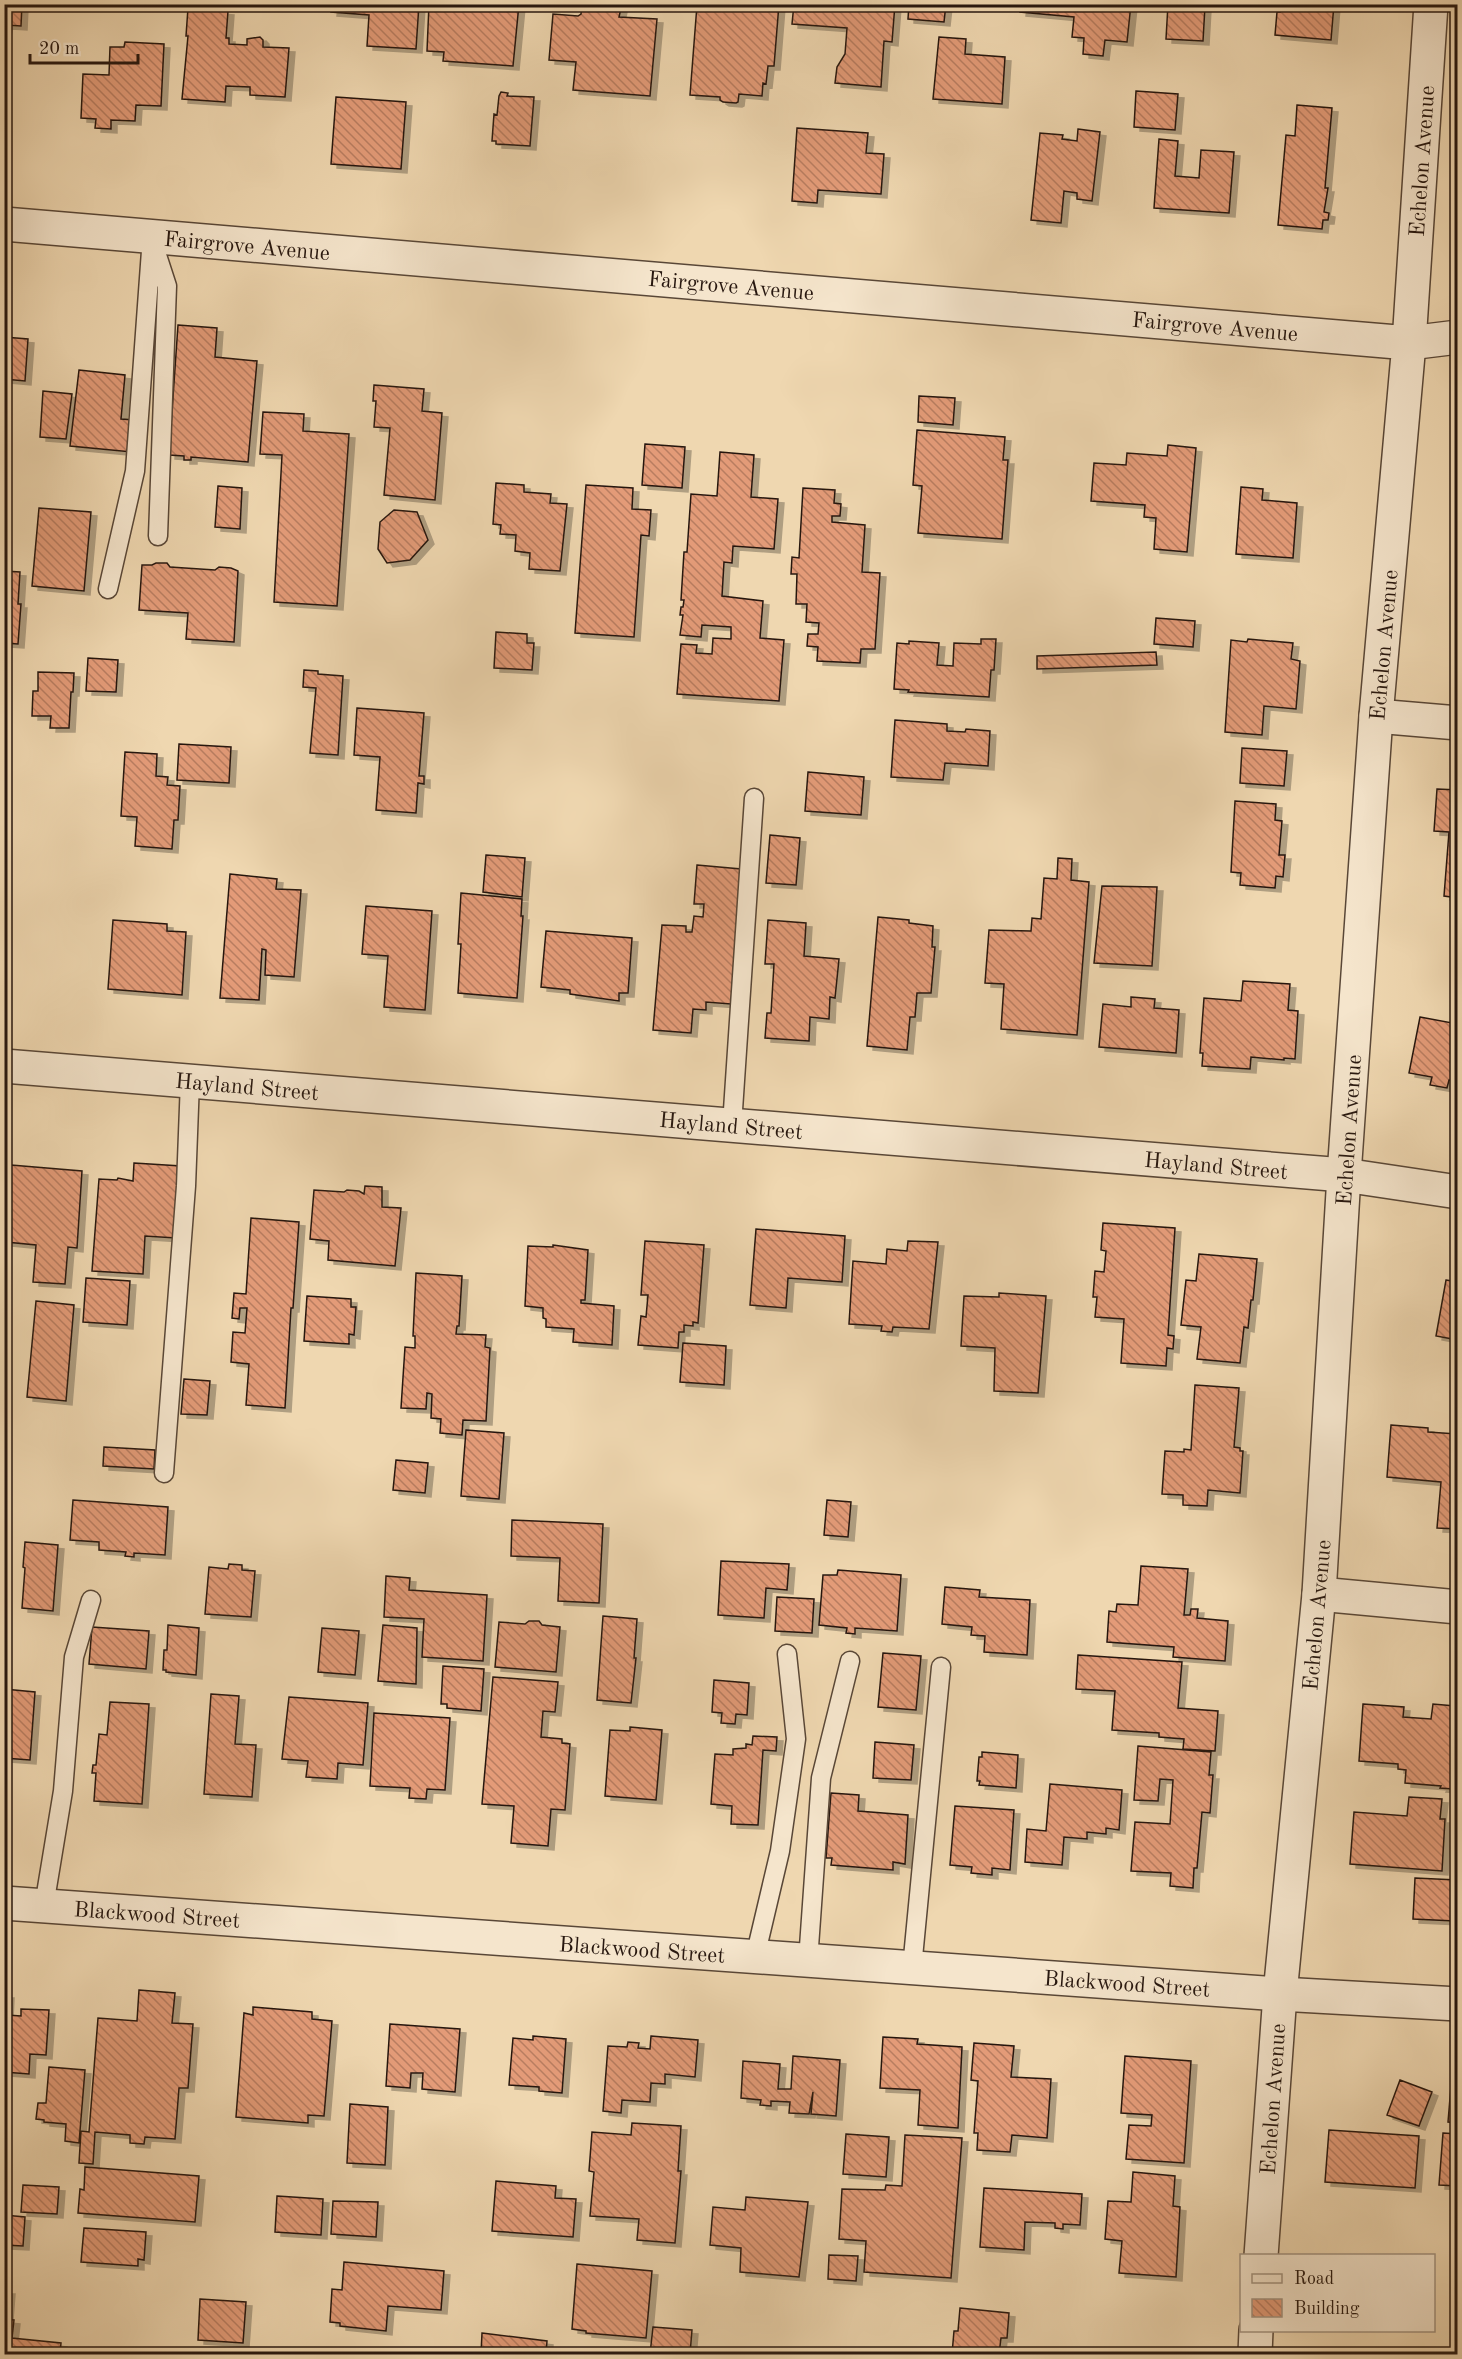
<svg xmlns="http://www.w3.org/2000/svg" width="1462" height="2359" font-family="'Old Standard TT',serif">
  <defs>
    <pattern id="building-back-hatch" width="6" height="6" patternUnits="userSpaceOnUse" patternTransform="scale(1.5)"><rect width="6" height="6" fill="#e39b78"/><path d="M-1 5l2 2M0 0l6 6M5-1l2 2" fill="none" stroke="#b87d61"/></pattern>
    <filter id="shadow"><feDropShadow dx="6" dy="4" stdDeviation="0" flood-color="#0004"/></filter>
  </defs>
  <rect width="100%" height="100%" fill="#efd7b0"/>
  <filter id="stains"><feTurbulence type="fractalNoise" baseFrequency=".00333" numOctaves="4"/><feColorMatrix values="0 0 0 0 .2 0 0 0 0 .09 0 0 0 0 .02 0 0 0 .5 -.17"/></filter>
  <radialGradient id="worn" r=".72"><stop offset=".6" stop-color="#630" stop-opacity="0"/><stop offset="1" stop-color="#630" stop-opacity=".3"/></radialGradient>
  <path fill="url(#building-back-hatch)" stroke="#27170f" stroke-width="1.5" filter="url(#shadow)" d="M4,4H22L21,26L6,25L5,33Z
    M332,4H419L416,49L367,46L369,15L331,12Z
    M429,4H519L513,66L443,61L444,52L427,51Z
    M582,4H622L619,17L657,19L650,96L573,90L576,62L549,60L553,14L578,16L581,14Z
    M707,4H779L774,66H768L766,84L763,83L762,96L739,94L738,102L736,103L723,102L720,100V97L690,95L697,5Z
    M794,4H895L892,42L884,41L881,87L835,83L837,67L845,54L847,28L792,24Z
    M909,4H946L944,22L908,19Z
    M1021,4H1131L1127,42L1105,40L1103,56L1083,54L1084,38L1072,37L1074,17L1020,12Z
    M1168,4L1205,6L1203,41L1166,39Z
    M1280,4H1334L1331,40L1275,35L1277,12H1280Z
    M188,8L228,11L226,38H229V44L247,45V39L260,37L263,40V47L289,48L285,97L250,95V87L226,86L225,102L182,99L188,36H186Z
    M939,37L966,39L965,54L1005,57L1002,104L933,99Z
    M125,42L164,44L161,106L136,105L135,121L111,120V129L95,128L96,119L81,118L83,74L109,75L110,47H124Z
    M1136,91L1178,94L1175,130L1134,127Z
    M501,92L508,93L507,96L534,97L530,146L496,144V141H492L494,114L497,115L499,96Z
    M336,97L406,102L401,169L331,164Z
    M1297,105L1332,108L1325,188H1328L1324,212L1329,213L1328,220H1323L1322,229L1278,225L1286,135L1295,136Z
    M797,128L868,133L866,153L884,154L881,194L818,190L817,203L792,201Z
    M1078,129L1100,132L1092,201L1077,199V193L1064,191L1061,223L1031,220L1040,133L1063,135L1062,139L1077,141Z
    M1159,139L1178,141L1175,176L1199,178L1201,150L1234,152L1229,213L1154,208Z
    M178,325L217,328L215,357L257,361L248,462L191,457V460H184V456L169,455Z
    M4,337L28,339L25,381L4,379Z
    M79,370L125,375L121,419L135,420L132,452L70,446Z
    M374,385L424,389L422,411L442,413L435,500L384,495L390,428L374,427L376,401H373Z
    M43,391L72,394L66,439L40,437Z
    M919,396L955,398L953,425L918,422Z
    M263,412L304,414L303,431L349,434L337,606L274,602L282,455L260,454Z
    M917,430L1005,437L1003,460H1008L1002,539L918,533L922,486L913,485Z
    M645,444L685,447L682,488L642,485Z
    M1168,445L1196,448L1187,552L1154,549L1156,518L1144,517L1145,505L1091,501L1094,463L1126,465L1127,453L1167,456Z
    M720,452L754,455L751,497L778,499L774,549L733,546L732,563L724,562L722,596L763,601L760,638L784,640L779,701L677,694L681,644L697,645L696,653L712,654L713,638L731,639V627L702,625L701,637L680,635L683,615H680L681,607H683L684,600H681L684,552H687L691,494L717,496Z
    M496,483L524,485V492L551,494L550,503L567,504L560,571L529,569L530,553L515,551L516,535L500,534L501,525L493,524Z
    M586,485L633,488L632,509L651,510L649,536L641,535L634,637L575,633Z
    M218,486L242,488L240,529L215,527Z
    M1241,487L1263,489L1262,500L1297,503L1293,558L1236,554Z
    M803,488L835,490L834,503L841,504L840,516H832V522L865,525L862,572L880,573L875,649H861L860,663L817,661L818,647L807,646L808,634H818L819,623L806,622L807,604H796L797,574H791L792,557L799,558Z
    M39,508L91,512L84,591L32,586Z
    M394,510L417,512L428,540L410,560L387,563L378,549L380,522Z
    M156,563H167L170,567L215,570L219,567L231,568L238,571L234,642L186,639L188,613L139,610L142,565H152Z
    M4,571L20,572L18,604H21L18,644L4,643Z
    M1156,618L1195,621L1193,647L1154,644Z
    M496,632L527,634V643H534L532,670L494,668Z
    M981,639H996L994,670H991L989,697L908,692L909,690L894,689L897,643L909,644V641L939,643L937,665L953,666L954,643L981,644Z
    M1248,639L1293,643L1291,659L1300,661L1296,709L1264,706L1262,735L1225,732L1231,640L1247,642Z
    M1156,652L1157,665L1037,669V656Z
    M88,658L118,660L116,692L86,691Z
    M304,670L318,671V674L343,676L338,755L310,753L316,688L303,687Z
    M38,672L74,673L73,692H71L69,728H50L51,716H32L33,691H38Z
    M357,708L424,713L419,776H424V784L418,783L416,813L376,810L380,757L354,755Z
    M895,720L947,724V731L965,732L966,729L990,731L988,766L945,763L943,780L891,777Z
    M179,744L231,747L229,783L177,780Z
    M1242,748L1287,751L1284,786L1240,783Z
    M125,752L157,754L156,776L168,777L167,785L180,786L178,820H174L172,849L135,846L137,817L121,816Z
    M808,772L864,777L861,815L805,811Z
    M1437,789L1458,790V898L1444,896L1449,832L1434,831Z
    M1235,801L1276,804L1275,820L1282,821L1279,855H1285L1283,877L1276,876L1275,888L1240,885L1241,873L1231,872Z
    M770,835L800,838L796,885L766,883Z
    M486,855L525,858L522,897L483,892Z
    M1058,858L1072,859L1071,880L1089,882L1077,1035L1001,1029L1004,984L985,983L989,930L1031,931L1032,918L1041,919L1044,878L1057,879Z
    M697,865L741,869L731,1004L706,1002V1010L693,1009L691,1033L653,1030L662,925L686,926V932H692L694,916L703,917L704,904H694Z
    M230,874L277,879L276,889L301,890L294,977L265,975L266,950L262,949L259,1000L220,998Z
    M1102,886L1157,887L1152,966L1094,963Z
    M461,893L522,899L521,916H523L517,998L458,993L461,944H458Z
    M366,906L432,911L425,1010L384,1007L388,956L362,954Z
    M878,917L909,920V923L933,926L932,947H935L931,993H917L915,1017H910L907,1050L867,1046Z
    M113,920L167,924V931L186,932L182,995L108,989Z
    M768,920L806,923L804,956L839,959L835,998L830,997L829,1019L810,1017L809,1041L765,1038L767,1013H771L774,964H765Z
    M546,931L632,938L628,993H619V1001L570,994V990L541,987Z
    M1243,981L1290,984L1288,1010L1298,1011L1295,1059L1284,1058V1060L1251,1057L1250,1069L1202,1066L1203,1053H1200L1204,998L1241,1001Z
    M1131,997L1155,999L1154,1008L1179,1010L1176,1053L1099,1047L1103,1004L1131,1007Z
    M1420,1017L1458,1024V1081L1449,1080L1447,1088L1430,1085L1432,1077L1409,1073Z
    M134,1163L181,1166L176,1238L145,1236L143,1274L92,1271L99,1179L117,1180L118,1178L133,1181Z
    M11,1165L82,1171L77,1248L68,1247L65,1284L33,1282L36,1245L6,1242Z
    M365,1186L382,1187V1207L401,1208L395,1266L328,1260L329,1241L310,1239L314,1190L344,1192L347,1190L359,1191L364,1194Z
    M251,1218L299,1222L293,1308H291L285,1408L246,1405L249,1364L231,1362L233,1332L245,1333L247,1308H240L239,1319L232,1318L234,1293L246,1294Z
    M1103,1223L1175,1228L1168,1335L1174,1336L1173,1349L1167,1348L1166,1366L1121,1363L1124,1319L1095,1317L1097,1297H1093L1095,1271L1104,1272L1106,1251L1101,1250Z
    M756,1229L845,1236L842,1282L788,1278L786,1308L750,1305Z
    M645,1241L704,1245L698,1323L693,1322V1326L684,1325V1332H679L678,1348L638,1345L641,1316L646,1317L648,1295H641Z
    M908,1241L938,1242L929,1329L893,1327L892,1332L881,1331L882,1326L849,1324L853,1261L886,1264L887,1249L907,1251Z
    M553,1245L588,1250L585,1300H581V1303L614,1306L612,1345L573,1342L574,1329L546,1327V1319L543,1318V1308L525,1306L528,1246L553,1247Z
    M1199,1254L1257,1259L1253,1300H1251L1248,1328L1244,1327L1240,1363L1197,1359L1201,1327L1181,1325L1186,1280L1196,1281Z
    M416,1273L462,1276L459,1326H457L456,1334L486,1335L485,1347L490,1348L486,1421L463,1420L462,1435L440,1433L441,1419L431,1418L432,1394L427,1393L426,1409L401,1408L405,1347L415,1348V1336H413Z
    M86,1278L130,1281L127,1325L83,1322Z
    M1446,1280L1458,1282V1340L1436,1336Z
    M999,1293L1046,1296L1038,1393L994,1391L995,1348L961,1346L964,1296L999,1297Z
    M307,1296L351,1299V1307H356L354,1335L349,1334V1344L304,1341Z
    M36,1301L74,1305L66,1401L27,1397Z
    M683,1343L726,1346L724,1385L680,1382Z
    M184,1379L210,1381L207,1415L181,1414Z
    M1195,1385L1239,1388L1234,1447L1240,1448V1451H1243L1240,1493L1208,1490L1207,1506L1183,1505V1495L1162,1494L1165,1451L1184,1452V1449L1191,1450Z
    M1391,1425L1428,1428V1432L1457,1434L1458,1427V1529L1437,1528L1441,1482L1387,1477Z
    M466,1430L504,1433L499,1499L461,1496Z
    M104,1447L155,1450L154,1469L103,1466Z
    M396,1460L428,1463L425,1493L393,1490Z
    M73,1500L168,1507L165,1555L134,1553V1557L125,1556L126,1552L99,1550V1542L70,1540Z
    M827,1500L851,1502L848,1537L824,1535Z
    M512,1520L603,1524L599,1603L558,1601L560,1558L511,1556Z
    M25,1542L58,1545L53,1611L22,1608L25,1568L23,1567Z
    M721,1561L789,1564L787,1590L766,1588L764,1618L718,1615Z
    M229,1564L242,1565V1570L255,1571L251,1617L205,1614L209,1567L228,1569Z
    M1141,1566L1188,1569L1184,1615H1190L1191,1609H1198L1197,1618L1228,1621L1225,1661L1173,1657L1174,1647L1107,1642L1109,1611L1116,1612L1117,1604L1138,1605Z
    M838,1570L901,1575L897,1631L855,1628V1634L846,1633L847,1628L819,1625L823,1575H837Z
    M386,1576L410,1578L409,1590L487,1595L483,1661L422,1657L424,1619L384,1617Z
    M945,1587L980,1590L979,1597L1030,1600L1027,1655L984,1652L985,1636L971,1635L972,1627L942,1624Z
    M777,1597L814,1599L812,1633L775,1631Z
    M603,1616L637,1619L634,1658H636L631,1703L597,1700Z
    M529,1621H539L542,1625L560,1627L556,1672L495,1667L499,1622L525,1624Z
    M168,1625L199,1628L196,1675L166,1672V1670H163L164,1650H167Z
    M383,1625L417,1628L416,1684L378,1681Z
    M92,1627L149,1631L146,1669L89,1664Z
    M322,1628L359,1631L355,1675L318,1672Z
    M883,1653L921,1656L916,1710L878,1707Z
    M1078,1655L1182,1662L1178,1708L1218,1711L1215,1751L1183,1749L1184,1739L1159,1737V1733L1112,1730L1115,1691L1076,1689Z
    M443,1666L484,1669L481,1711L447,1708V1704H441Z
    M493,1677L558,1682L555,1712L543,1711L541,1737L562,1739V1743L570,1744L565,1810L551,1809L548,1846L511,1843L514,1806L482,1804Z
    M714,1680L749,1683L747,1715L736,1714L735,1724L721,1723L722,1713L712,1712Z
    M4,1689L35,1692L30,1760L4,1758Z
    M211,1694L239,1696L235,1744L256,1745L252,1797L204,1794Z
    M289,1697L368,1703L363,1765L338,1763L337,1779L306,1777L308,1761L282,1759Z
    M110,1702L149,1704L142,1804L94,1801L96,1773H92L93,1765H96L99,1734L107,1735Z
    M1363,1704L1404,1707L1403,1717L1431,1719L1433,1704L1455,1706L1454,1721H1458V1742L1453,1789L1440,1788L1441,1786L1405,1783L1406,1770L1398,1769V1764L1359,1761Z
    M374,1713L450,1718L445,1790L427,1789L426,1799L409,1798L410,1788L370,1786Z
    M630,1727L662,1730L656,1800L605,1796L610,1730L630,1731Z
    M753,1736L777,1737L776,1751L763,1750L758,1825L731,1824L732,1806L711,1804L715,1754L733,1755V1749L746,1748V1744L752,1745Z
    M875,1742L914,1745L911,1780L873,1778Z
    M1138,1746L1211,1752L1209,1775H1213L1210,1813L1202,1812L1197,1868H1194L1193,1888L1170,1886L1171,1873L1131,1871L1135,1822L1170,1824L1173,1780L1160,1779L1158,1801L1134,1800Z
    M982,1752L1018,1755L1016,1788L979,1785L980,1781H977L979,1757H982Z
    M1050,1784L1122,1790L1119,1830L1106,1828V1834L1087,1832V1839L1064,1837L1062,1865L1025,1862L1027,1829L1046,1831Z
    M831,1793L859,1795L858,1811L908,1815L905,1864L893,1862V1870L831,1865L832,1858H826Z
    M1409,1797L1442,1799L1440,1819H1445L1442,1871L1350,1864L1354,1812L1407,1816Z
    M955,1806L1014,1810L1010,1870L992,1868V1875L971,1873L972,1867L950,1865Z
    M1415,1878L1457,1880L1455,1921L1413,1919Z
    M139,1990L175,1993L172,2023L193,2024L188,2088H179L175,2139L145,2137L144,2144L130,2143V2135L95,2132L93,2164L79,2163L81,2131L89,2132L98,2018L137,2021Z
    M4,1994H8L7,2015L21,2016V2009L49,2010L46,2055L30,2054L29,2074L4,2072Z
    M253,2007L312,2012V2019L332,2021L324,2116L308,2115V2123L236,2117L244,2013L253,2015Z
    M390,2024L460,2029L455,2092L422,2089L423,2073H411L410,2088L386,2086Z
    M533,2036L566,2039L562,2093L539,2091V2087L509,2085L513,2038L533,2040Z
    M651,2036L698,2040L695,2077L665,2074V2084L651,2083L650,2102L622,2100L621,2113L603,2111L608,2046L627,2047L628,2042L639,2043L638,2048L650,2049Z
    M883,2037L918,2039L917,2044L962,2047L958,2128L918,2125L920,2090L880,2088Z
    M974,2043L1014,2046L1011,2077L1051,2079L1047,2138L1012,2135L1010,2152L977,2150L978,2133H974L978,2081L971,2080Z
    M793,2056L840,2060L836,2116L811,2114L813,2092L809,2114L789,2113L790,2102L771,2101V2106L760,2105L761,2100L741,2098L743,2061L780,2064L778,2089H791Z
    M1125,2056L1191,2061L1184,2163L1126,2159L1129,2125L1151,2126L1152,2115L1121,2113Z
    M49,2067L85,2070L79,2143L65,2141L66,2124L44,2122V2120L36,2119L38,2103H46Z
    M1400,2080L1432,2092L1419,2126L1387,2115Z
    M1451,2086H1458V2123L1448,2122Z
    M350,2104L388,2107L385,2165L347,2163Z
    M632,2123L681,2126L678,2171H681L675,2243L637,2240L639,2219L590,2216L594,2172L589,2171L592,2132L631,2135Z
    M1329,2130L1419,2136L1415,2188L1325,2182Z
    M1443,2133L1458,2134V2186L1439,2185Z
    M846,2134L889,2137L886,2177L843,2174Z
    M905,2135L962,2138L951,2278L864,2272L866,2241L839,2239L842,2189L885,2190L886,2185L902,2186Z
    M85,2167L199,2176L195,2222L78,2213L80,2189L84,2190Z
    M1133,2172L1175,2176L1173,2206L1180,2207L1176,2277L1119,2273L1122,2241L1105,2239L1108,2201L1131,2202Z
    M496,2181L556,2186L555,2198L576,2199L573,2237L492,2231Z
    M23,2185L59,2187L57,2214L21,2212Z
    M984,2188L1082,2194L1080,2225L1063,2224V2229L1055,2228V2223L1025,2222L1024,2250L980,2247Z
    M277,2196L323,2199L321,2235L275,2232Z
    M746,2197L808,2202L799,2277L740,2272L741,2248L710,2245L713,2207L745,2210Z
    M333,2201L378,2202L376,2237L331,2234Z
    M4,2215L25,2217L23,2246L4,2245Z
    M84,2228L146,2232L144,2260L138,2259V2266L81,2262Z
    M829,2255L858,2256L856,2281L828,2279Z
    M344,2262L444,2271L441,2310L388,2306L386,2331L340,2326V2323L330,2322L332,2289L342,2290Z
    M577,2264L652,2271L646,2338L586,2333V2331L572,2329Z
    M4,2290H9L7,2316L4,2315Z
    M200,2299L246,2302L243,2343L198,2340Z
    M960,2308L1009,2313L1007,2338H1001L999,2354H952L954,2331H958Z
    M4,2319L14,2320L12,2338L61,2343L60,2354H4Z
    M653,2327L692,2330L690,2354H650Z
    M482,2333L547,2341L546,2354H481Z
    M1314,2351L1333,2352V2354H1314Z"/>
  <g fill="none" stroke-linecap="round" stroke-linejoin="round">
    <defs>
      <path id="service" d="M154,246L167,286L158,536
        M108,589L135,471L152,237
        M732,1125L754,798
        M164,1473L186,1186L190,1081
        M44,1906L63,1791L74,1657L91,1600
        M755,1957L780,1851L796,1739L787,1654
        M808,1961L821,1778L850,1661
        M912,1968L941,1667"/>
      <path id="minor" d="M1409,343L1458,337
        M1376,716L1458,723
        M4,1066L1344,1175L1458,1192
        M1319,1594L1458,1607
        M4,1903L1280,1994L1458,2004"/>
      <path id="tertiary" d="M4,224L1409,343
        M1261,2256L1280,1994L1319,1594L1344,1175L1376,716L1409,343L1431,4
        M1255,2354L1256,2330"/>
    </defs>
    <use href="#service" stroke="#594737" stroke-width="21"/>
    <use href="#minor" stroke="#594737" stroke-width="36"/>
    <use href="#tertiary" stroke="#594737" stroke-width="36"/>
    <use href="#service" stroke="#f5e5cc" stroke-width="18"/>
    <use href="#minor" stroke="#f5e5cc" stroke-width="33"/>
    <use href="#tertiary" stroke="#f5e5cc" stroke-width="33"/>
  </g>
  <g text-anchor="middle" stroke-width="5" stroke-linejoin="round" paint-order="stroke">
    <g font-size="22" fill="#27170f" stroke="#f5e5cc">
      <text transform="translate(1421 161) rotate(-86)" y="8">Echelon Avenue</text>
      <text transform="translate(247 245) rotate(5)" y="8">Fairgrove Avenue</text>
      <text transform="translate(731 285) rotate(5)" y="8">Fairgrove Avenue</text>
      <text transform="translate(1215 326) rotate(5)" y="8">Fairgrove Avenue</text>
      <text transform="translate(1383 645) rotate(-85)" y="8">Echelon Avenue</text>
      <text transform="translate(247 1086) rotate(5)" y="8">Hayland Street</text>
      <text transform="translate(731 1125) rotate(5)" y="8">Hayland Street</text>
      <text transform="translate(1348 1130) rotate(-86)" y="8">Echelon Avenue</text>
      <text transform="translate(1216 1165) rotate(5)" y="8">Hayland Street</text>
      <text transform="translate(1316 1615) rotate(-85)" y="8">Echelon Avenue</text>
      <text transform="translate(157 1914) rotate(4)" y="8">Blackwood Street</text>
      <text transform="translate(642 1949) rotate(4)" y="8">Blackwood Street</text>
      <text transform="translate(1127 1983) rotate(4)" y="8">Blackwood Street</text>
      <text transform="translate(1272 2099) rotate(-86)" y="8">Echelon Avenue</text>
    </g>
  </g>
  <rect width="1462" height="2359" fill="none" stroke="#efd7b0" stroke-width="24"/>
  <rect x="6" y="6" width="1450" height="2347" fill="none" stroke="#27170f" stroke-width="3"/>
  <rect x="12" y="12" width="1438" height="2335" fill="none" stroke="#27170f" stroke-width="1.5"/>
  <rect x="1240" y="2254" width="195" height="78" fill="#f5e5cc" stroke="#a39380" stroke-width="1.5"/>
  <rect x="1252" y="2274" width="30" height="9" fill="#f5e5cc" stroke="#a39380" stroke-width="1.5"/>
  <text x="1294" y="2284" font-size="18" fill="#27170f">Road</text>
  <rect x="1252" y="2299" width="30" height="18" fill="url(#building-back-hatch)" stroke="#a39380" stroke-width="1.5"/>
  <text x="1294" y="2314" font-size="18" fill="#27170f">Building</text>
  <path d="M30 54v9h108v-9" fill="none" stroke="#27170f" stroke-width="3"/>
  <text x="39" y="54" font-size="18" fill="#27170f" stroke="#f5e5cc" stroke-width="4.5" paint-order="stroke">20 m</text>
  <rect width="100%" height="100%" filter="url(#stains)"/>
  <rect width="100%" height="100%" fill="url(#worn)"/>
</svg>
